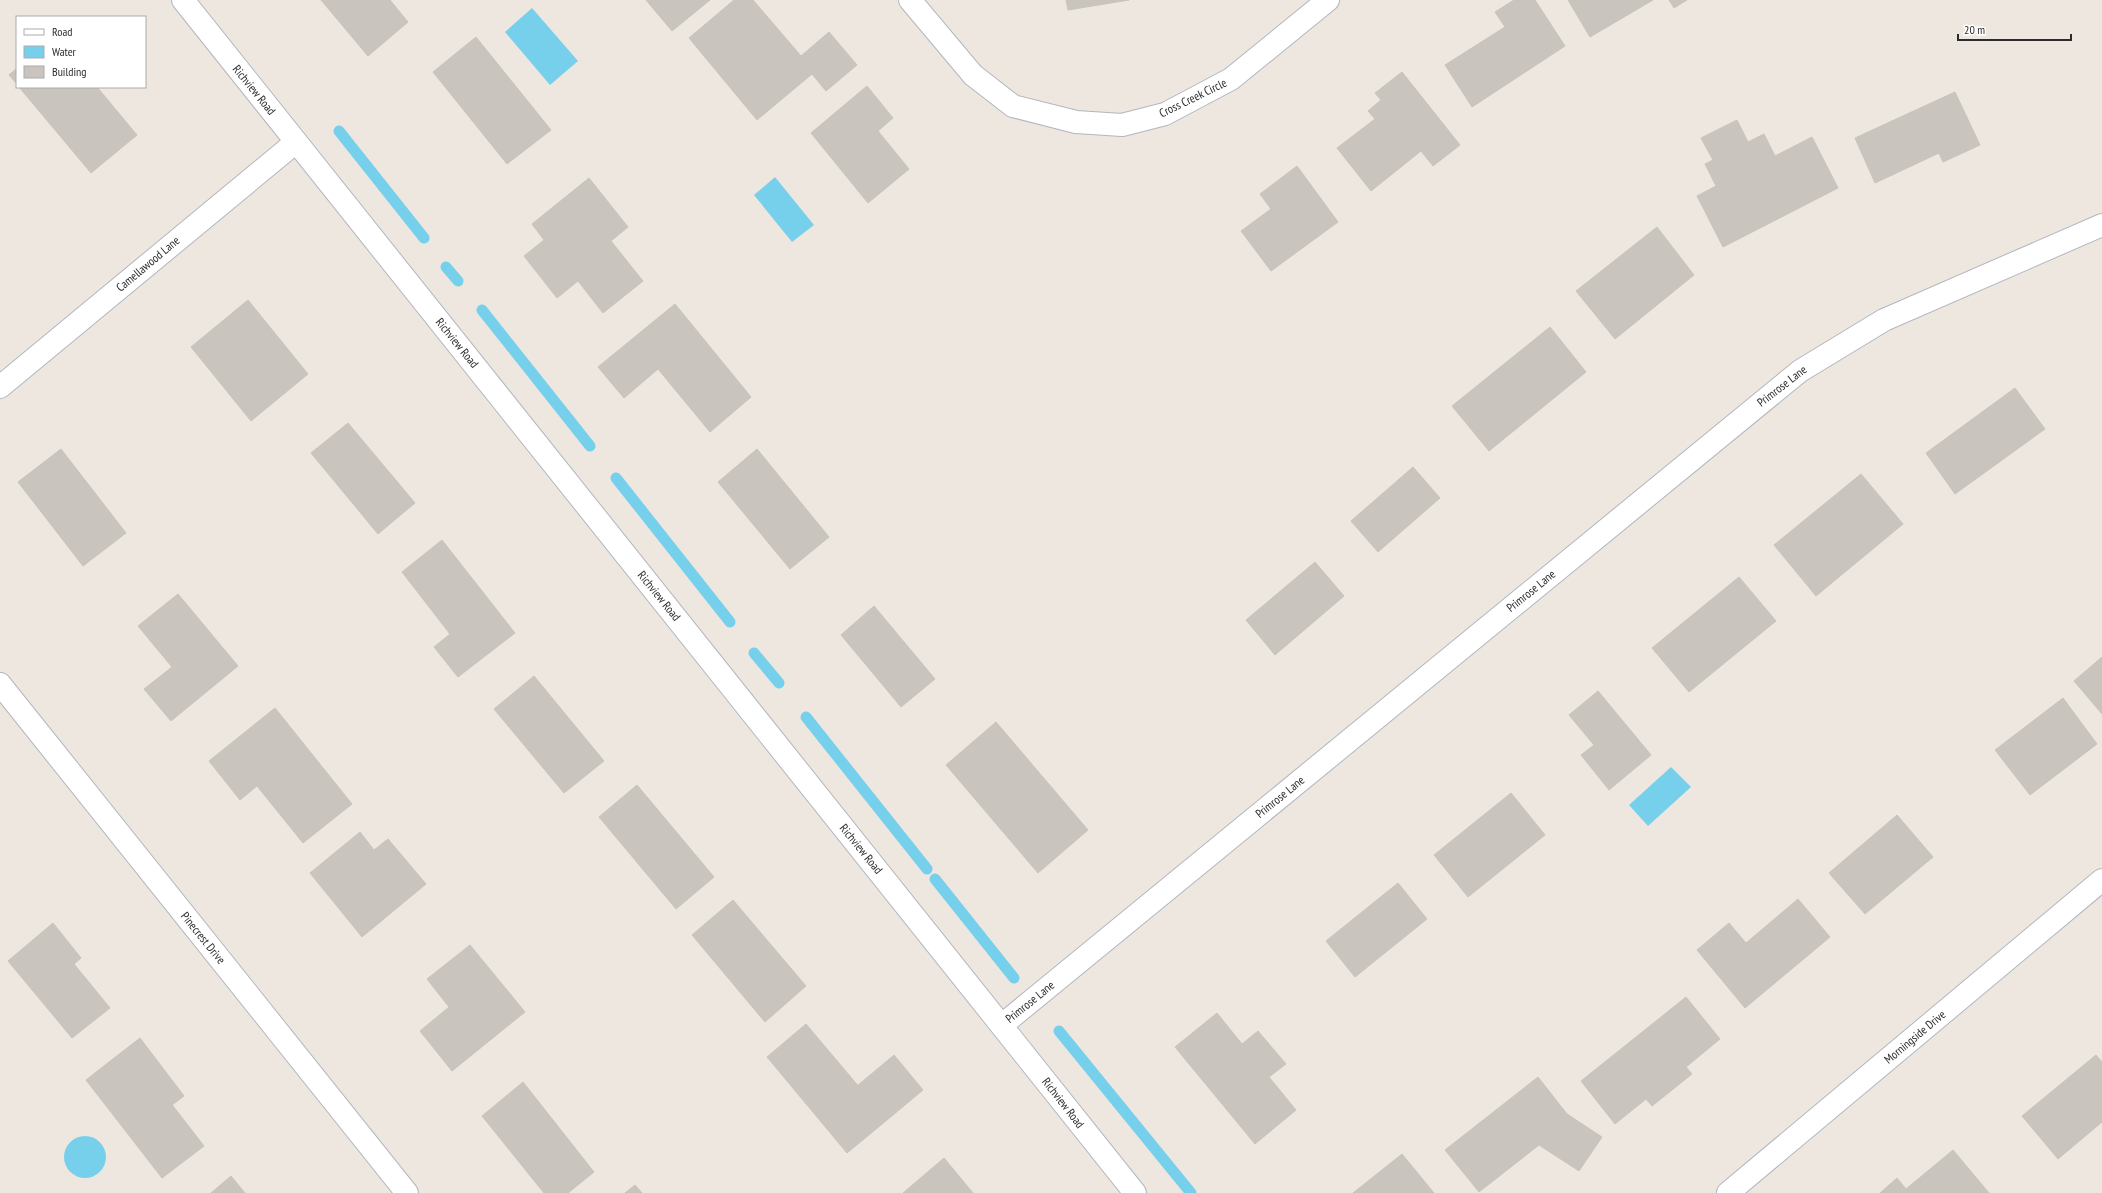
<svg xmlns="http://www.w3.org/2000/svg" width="2102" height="1193" font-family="'PT Sans Narrow',sans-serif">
  <rect width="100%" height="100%" fill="#ede7df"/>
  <path fill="#77d0eb" d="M532,8L578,61L550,85L505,32Z
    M775,177L814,225L792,242L754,195Z
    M1671,767L1691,787L1648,826L1629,805Z
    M64 1157a21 21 0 1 1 42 0a21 21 0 1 1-42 0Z"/>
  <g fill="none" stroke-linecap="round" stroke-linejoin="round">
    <path stroke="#77d0eb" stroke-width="11" d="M339,131L424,238
      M446,267L458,281
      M482,310L590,446
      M616,478L730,622
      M754,653L779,683
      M806,717L927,869
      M935,879L1014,978
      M1059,1031L1191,1193"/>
  </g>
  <path fill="#c9c5be" stroke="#c9c3b9" d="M321,0H390L408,22L368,56Z
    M646,0H710L672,31Z
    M734,0H753L801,56L829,32L857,65L826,91L812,74L757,120L689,38Z
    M1066,0H1129L1068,10Z
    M1514,0H1535L1565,46L1472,107L1445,65L1505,27L1495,12Z
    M1568,0H1653L1590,37Z
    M1669,0H1687L1674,8Z
    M476,37L551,130L507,164L433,72Z
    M17,68V84L9,75Z
    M1402,72L1460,145L1433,166L1421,151L1371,191L1337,148L1375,119L1368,111L1381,100L1375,93Z
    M867,86L893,118L878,131L909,169L868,203L811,133Z
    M19,87H97L137,135L91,173Z
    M1955,92L1980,145L1943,162L1939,153L1875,183L1855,138Z
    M1737,120L1748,142L1764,134L1775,156L1812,137L1838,188L1723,247L1697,196L1716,186L1705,164L1713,160L1701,138Z
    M1297,166L1338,222L1271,271L1241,231L1271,209L1260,194Z
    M589,178L628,227L611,241L643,281L603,313L578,281L557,298L524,256L544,240L532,224Z
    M1657,227L1694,275L1615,339L1576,291Z
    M248,300L308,374L251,421L191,347Z
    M675,304L751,397L710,432L658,369L624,398L598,367Z
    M1550,327L1586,372L1489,451L1452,406Z
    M2015,388L2045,429L1955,494L1926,453Z
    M348,423L415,503L378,534L311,453Z
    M61,449L126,533L83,566L18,482Z
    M757,449L829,537L790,569L718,482Z
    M1413,467L1440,498L1378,552L1351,521Z
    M1861,474L1903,524L1816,596L1774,545Z
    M442,540L515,633L458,677L434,647L450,634L402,572Z
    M1315,562L1344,596L1275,655L1246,620Z
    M1739,577L1776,621L1689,692L1652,648Z
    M178,594L238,666L171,721L144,689L172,667L138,626Z
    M874,606L935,679L901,707L841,635Z
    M2102,657V714L2074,681Z
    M534,676L604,761L564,793L494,709Z
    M1598,691L1651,755L1609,790L1581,755L1594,745L1569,715Z
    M2063,698L2097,744L2030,795L1995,750Z
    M275,708L352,804L303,843L257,786L240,800L209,761Z
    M996,722L1088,830L1038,873L946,765Z
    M637,785L714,877L676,909L599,817Z
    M1511,793L1545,835L1468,897L1434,855Z
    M1897,815L1933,857L1865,914L1829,873Z
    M360,832L374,850L388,839L426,884L362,937L310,873Z
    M1398,883L1427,919L1355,977L1326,941Z
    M1798,899L1830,937L1745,1008L1697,950L1729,923L1746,943Z
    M733,900L806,986L765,1022L692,935Z
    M53,923L81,958L74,964L110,1008L72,1038L8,961Z
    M470,945L525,1012L452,1071L420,1031L449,1007L427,979Z
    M1686,997L1720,1039L1686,1067L1692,1074L1652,1106L1646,1099L1615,1124L1581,1081Z
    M1217,1013L1242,1044L1258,1031L1286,1064L1269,1077L1296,1110L1255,1144L1175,1047Z
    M806,1024L887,1120L847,1153L767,1057Z
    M140,1038L184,1096L172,1105L149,1075L130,1089L109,1062Z
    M894,1055L923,1090L887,1120L857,1086Z
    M2096,1055L2102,1062V1122L2058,1159L2022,1116Z
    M109,1062L130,1089L149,1075L204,1146L162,1178L86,1080Z
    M1538,1077L1567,1114L1602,1137L1579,1171L1539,1145L1479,1192L1445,1150Z
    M523,1082L594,1172L568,1193H544L482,1116Z
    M1953,1150L1989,1193H1880L1897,1178L1906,1189Z
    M1402,1154L1434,1193H1353Z
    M944,1158L973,1193H903Z
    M231,1176L245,1193H211Z
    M635,1185L642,1193H625Z"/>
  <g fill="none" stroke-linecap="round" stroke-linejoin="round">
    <defs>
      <path id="minor" d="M910,0L973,75L1013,106L1076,122L1122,125L1165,114L1231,79L1328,0
        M0,387L296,142
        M0,684L407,1193
        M1002,1025L1800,371L1884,320L2102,225
        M1728,1193L2102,880"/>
      <path id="tertiary" d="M183,0L1135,1193"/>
    </defs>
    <use href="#minor" stroke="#b3b6bf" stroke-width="24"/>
    <use href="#tertiary" stroke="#b3b6bf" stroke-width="24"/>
    <use href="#minor" stroke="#fff" stroke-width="22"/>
    <use href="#tertiary" stroke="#fff" stroke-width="22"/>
  </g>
  <g text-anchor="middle" stroke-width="3" stroke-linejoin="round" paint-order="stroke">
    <g font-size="12" fill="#2c2c2c" stroke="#fff">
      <text transform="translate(254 90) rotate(51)" y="4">Richview Road</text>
      <text transform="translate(1193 98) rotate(-26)" y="4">Cross Creek Circle</text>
      <text transform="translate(148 264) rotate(-40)" y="4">Camellawood Lane</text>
      <text transform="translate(457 343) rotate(51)" y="4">Richview Road</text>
      <text transform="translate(1782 386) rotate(-38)" y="4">Primrose Lane</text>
      <text transform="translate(1531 591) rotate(-39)" y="4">Primrose Lane</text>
      <text transform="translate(659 596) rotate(51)" y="4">Richview Road</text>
      <text transform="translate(1280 797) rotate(-39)" y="4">Primrose Lane</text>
      <text transform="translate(861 849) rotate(51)" y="4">Richview Road</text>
      <text transform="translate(203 938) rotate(51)" y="4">Pinecrest Drive</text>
      <text transform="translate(1030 1002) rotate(-39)" y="4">Primrose Lane</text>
      <text transform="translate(1915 1037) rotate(-40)" y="4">Morningside Drive</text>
      <text transform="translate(1063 1103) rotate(52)" y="4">Richview Road</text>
    </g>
  </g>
  <rect x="16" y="16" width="130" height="72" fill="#ffffff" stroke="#ababab"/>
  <rect x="24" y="29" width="20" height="6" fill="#ffffff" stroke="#ababab"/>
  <text x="52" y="36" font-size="12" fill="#2c2c2c">Road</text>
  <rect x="24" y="46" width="20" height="12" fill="#77d0eb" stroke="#ababab"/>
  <text x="52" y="56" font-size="12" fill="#2c2c2c">Water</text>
  <rect x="24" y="66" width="20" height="12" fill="#c9c5be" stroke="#ababab"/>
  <text x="52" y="76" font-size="12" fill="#2c2c2c">Building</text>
  <path d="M1958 34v6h113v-6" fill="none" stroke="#2c2c2c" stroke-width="2"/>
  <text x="1964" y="34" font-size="12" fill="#2c2c2c" stroke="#ffffff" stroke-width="3" paint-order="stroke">20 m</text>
</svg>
